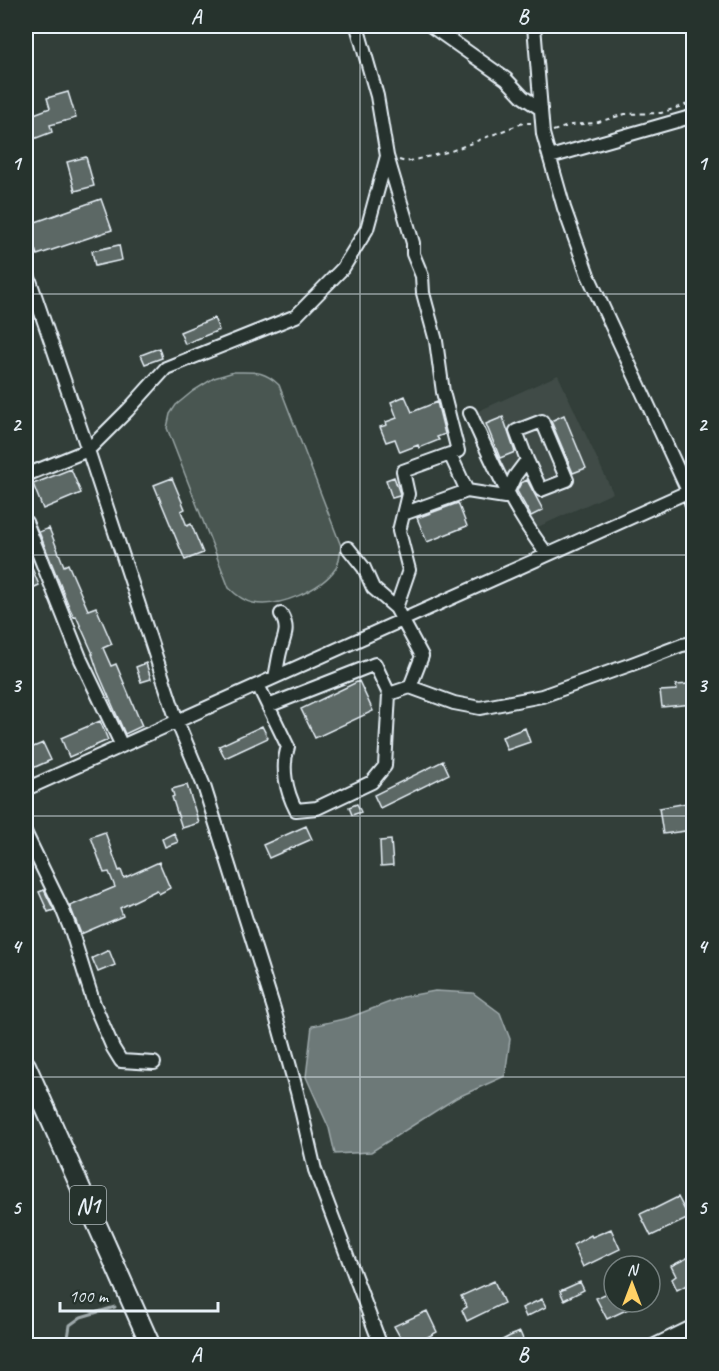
<svg xmlns="http://www.w3.org/2000/svg" width="719" height="1371" font-family="Caveat,sans-serif">
  <rect width="100%" height="100%" fill="#323e39"/>
  <filter id="ink" filterUnits="userSpaceOnUse"><feTurbulence type="fractalNoise" baseFrequency=".0167" numOctaves="2"/><feDisplacementMap in="SourceGraphic" scale="12" xChannelSelector="R" yChannelSelector="G"/><feConvolveMatrix kernelMatrix="1 2 1 2 8 2 1 2 1" color-interpolation-filters="sRGB"/></filter>
  <g filter="url(#ink)">
    <path fill="#3f4b46" d="M558,375L613,493L529,531L474,413Z"/>
    <path fill="#495651" stroke="#98a4a4" stroke-width="1.5" d="M234,372C254,372 264,370 279,385L341,546C340,554 340,561 336,568C321,590 279,608 253,603C243,601 236,595 229,588L167,428L170,414L176,405L193,391L214,378Z"/>
    <path fill="#6d7978" stroke="#9ea9ab" stroke-width="1.5" d="M435,991L473,993L500,1013L510,1039L505,1076L456,1098L371,1152L335,1154L329,1128L306,1077L312,1026L348,1018L403,997Z"/>
    <g fill="none" stroke-linecap="round" stroke-linejoin="round">
      <path stroke="#9ea9ab" stroke-width="3" d="M26,1345L27,1346
        M73,1346L68,1338L70,1325L81,1317L115,1307"/>
    </g>
    <path fill="#5c6865" stroke="#e8f1f8" stroke-width="1.5" d="M68,92L76,118L50,125L52,132L26,142V117L50,108L47,98Z
      M86,157L94,186L75,191L67,162Z
      M101,199L112,230L37,255L27,225Z
      M119,245L122,260L95,266L92,251Z
      M214,318L219,330L185,344L180,332Z
      M159,348L162,358L145,364L141,355Z
      M405,396L412,412L437,402L445,434L437,437L439,440L419,448L418,445L400,452L395,439L386,442L380,427L387,425L386,422L397,418L391,402Z
      M564,415L586,468L573,473L551,421Z
      M503,417L515,452L500,458L486,424Z
      M71,469L81,493L43,509L33,484Z
      M394,477L400,494L399,496L392,498L386,480Z
      M172,478L185,509L181,511L187,526L191,524L203,553L185,560L154,485Z
      M527,480L543,510L531,516L517,491L521,483Z
      M458,503L467,526L427,542L417,518Z
      M49,528L64,566L68,564L88,610L96,607L112,644L103,648L111,666L116,664L142,726L125,734L98,672L92,654H93L76,616L74,617L70,609L39,532Z
      M26,554L39,585L26,591Z
      M146,663L151,679L141,682L136,667Z
      M359,681L373,711L315,738L301,709Z
      M689,684V688L691,687L693,704L662,707L660,691L677,690L676,685Z
      M100,721L108,740L69,757L61,738Z
      M262,726L268,738L225,758L219,746Z
      M525,728L530,742L507,750L502,737Z
      M43,743L51,760L26,771V750Z
      M443,761L449,774L380,808L374,795Z
      M187,785L199,823L182,828L172,797L174,796L172,789Z
      M693,802V830L663,834L659,808Z
      M357,804L361,812L352,815L349,807Z
      M306,826L312,839L269,858L263,845Z
      M105,832L119,871L121,870L124,878L159,862L170,888L159,894L157,890L120,908L123,916L81,934L70,906L115,887L109,872L104,873L91,837Z
      M174,833L178,842L165,847L162,839Z
      M391,840L393,865L381,866L380,841Z
      M44,890L54,910L48,912L39,892Z
      M109,950L115,965L98,972L92,958Z
      M678,1197L689,1218L651,1236L640,1214L651,1209L652,1210Z
      M611,1229L620,1249L583,1267L573,1245L591,1235L592,1237Z
      M693,1255V1282L677,1290L672,1279L676,1276L671,1266Z
      M494,1281L504,1303L467,1321L462,1310L467,1307L461,1296Z
      M580,1282L584,1290L564,1300L560,1291Z
      M614,1290V1302H643L607,1319L596,1298Z
      M542,1299L546,1307L526,1317L522,1308Z
      M427,1311L437,1332L411,1346H398L395,1340L400,1337L394,1326Z
      M520,1332L526,1346H491L510,1336Z"/>
    <g fill="none" stroke-linecap="round" stroke-linejoin="round">
      <defs>
        <path id="minor" d="M431,26L506,79L523,97L541,109
          M534,26L543,134L564,208L588,275L688,491L694,513
          M387,156L413,243V254L422,276L423,293L436,341L443,392L458,451L450,454
          M550,157L694,116
          M26,269L88,450L177,721L204,786L274,1009L297,1092L315,1170L381,1346
          M470,413C492,462 514,512 547,554
          M26,475L88,450L128,410L166,368L296,316L343,268L367,229L387,156L377,96L357,26
          M467,491L505,497L515,476L527,460L516,431L542,421L567,480L541,490L527,460
          M403,514L467,491L450,454L403,471L408,494L399,531L409,570L396,608L422,656L410,687
          M26,522L81,660L122,746
          M348,548L364,568L373,588L396,608
          M275,677C277,669 278,660 280,652C284,636 290,630 281,614
          M258,685L288,747C281,767 286,791 296,810L317,808L372,782L385,766L389,694L375,664L268,706
          M389,694L410,687L454,703L480,708L542,696L632,664L682,645L694,643
          M26,789L694,489
          M26,834L61,906L72,933L94,1004L113,1048L121,1061L154,1063
          M653,1346L694,1326"/>
        <path id="highway" d="M26,1065L151,1346"/>
      </defs>
      <use href="#minor" stroke="#e8f1f8" stroke-width="16"/>
      <use href="#highway" stroke="#e8f1f8" stroke-width="22"/>
      <path stroke="#e8f1f8" stroke-width="2" stroke-dasharray="4.5 4.5" stroke-linecap="butt" d="M553,131L571,125L595,123L625,114L661,113L694,102
        M399,160L406,162L451,151L523,123H531"/>
      <use href="#minor" stroke="#26332d" stroke-width="12"/>
      <use href="#highway" stroke="#26332d" stroke-width="18"/>
    </g>
  </g>
  <path fill="none" stroke="#e8f1f8" stroke-width="1.5" stroke-opacity="0.55" d="M360,26V1346M26,294H694M26,555H694M26,816H694M26,1077H694"/>
  <g text-anchor="middle" stroke-width="4.5" stroke-linejoin="round" paint-order="stroke">
    <rect fill="#26332d" stroke="#aeb8bb" stroke-width="1.5" x="70" y="1186" width="36" height="38" rx="4.5"/>
    <g font-size="22" font-weight="bold" fill="#e8f1f8">
      <text x="88" y="1213">N1</text>
    </g>
  </g>
  <rect width="719" height="1371" fill="none" stroke="#26332d" stroke-width="66"/>
  <g transform="translate(632 1284)"><circle r="28" fill="#26332d" stroke="#747f7e" stroke-width="1.5"/>
  <path d="M0-4.5L10 22L0 15L-10 22Z" fill="#ffd166"/>
  <text y="-9" font-size="16" font-weight="bold" text-anchor="middle" fill="#e8f1f8">N</text>
  </g>
  <path d="M60 1302v9h158v-9" fill="none" stroke="#e8f1f8" stroke-width="3"/>
  <text x="69" y="1302" font-size="18" fill="#e8f1f8" stroke="#26332d" stroke-width="4.5" paint-order="stroke">100 m</text>
  <rect x="33" y="33" width="653" height="1305" fill="none" stroke="#e8f1f8" stroke-width="2"/>
  <g font-size="20" text-anchor="middle" font-weight="bold" fill="#e8f1f8">
    <text x="196" y="23">A</text>
    <text x="523" y="23">B</text>
    <text x="16" y="170">1</text>
    <text x="702" y="170">1</text>
    <text x="16" y="431">2</text>
    <text x="702" y="431">2</text>
    <text x="16" y="692">3</text>
    <text x="702" y="692">3</text>
    <text x="16" y="953">4</text>
    <text x="702" y="953">4</text>
    <text x="16" y="1214">5</text>
    <text x="702" y="1214">5</text>
    <text x="196" y="1361">A</text>
    <text x="523" y="1361">B</text>
  </g>
</svg>
